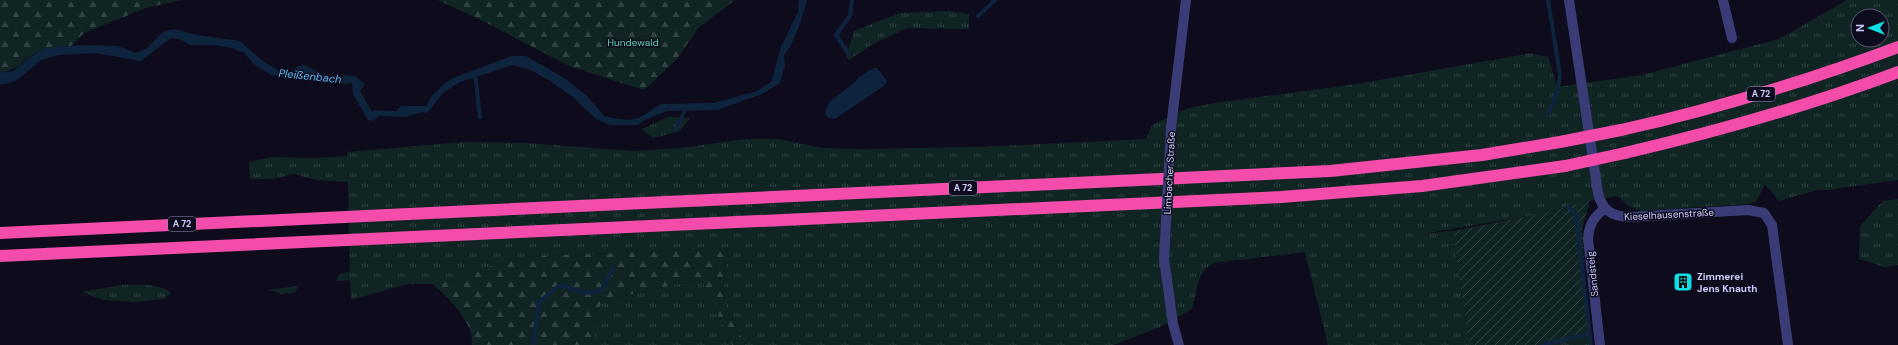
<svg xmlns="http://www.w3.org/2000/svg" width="1898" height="345" font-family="'DM Sans',sans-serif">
  <defs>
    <pattern id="grass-tufts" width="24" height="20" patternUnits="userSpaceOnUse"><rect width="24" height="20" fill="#102523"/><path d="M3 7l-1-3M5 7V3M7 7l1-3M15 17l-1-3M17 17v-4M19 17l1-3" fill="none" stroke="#324344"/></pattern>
    <pattern id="forest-firs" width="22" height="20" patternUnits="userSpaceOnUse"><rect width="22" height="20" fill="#102523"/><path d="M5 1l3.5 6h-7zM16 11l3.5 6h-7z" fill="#324344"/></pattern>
    <pattern id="garden-furrows" width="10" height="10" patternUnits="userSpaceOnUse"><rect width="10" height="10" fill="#102523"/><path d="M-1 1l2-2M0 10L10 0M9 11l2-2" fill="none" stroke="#324344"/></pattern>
  </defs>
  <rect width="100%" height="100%" fill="#0e0c1c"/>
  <path fill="url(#grass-tufts)" fill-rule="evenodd" d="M1847,0H1898V180L1827,190H1817L1779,201L1765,184L1756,202L1747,204L1641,211L1627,205L1618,196L1590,201L1533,215L1421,234L1453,231L1469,345H1328L1305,252L1213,263C1194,276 1199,288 1192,309L1160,327L1113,345H745L723,300L727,248L521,257L485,268L459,280L433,284H407L351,300L350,280L336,281L340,274L350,272L348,182L316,180L294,174L272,179H250L249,162L273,157L315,158L347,156V152L464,142L525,143L633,151L680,148L746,139H777L823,148L859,149L979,147L1146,139L1152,125L1188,108L1215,103L1357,84L1531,53L1548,57L1557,87L1642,75L1779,39ZM1858,16H1882V40H1858Z
    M950,11L969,14V29L907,28L871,45L849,60L846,56L854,31L900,13Z
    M668,117L690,118L680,131L653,138L642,129Z
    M1898,199V265L1884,267L1859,259L1860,226L1883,201Z
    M701,279L732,345H593L601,301Z
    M122,285C137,285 160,283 171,293L164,299L132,302L104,300L82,292Z
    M298,286L295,293L282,294L268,290Z
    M1589,334L1591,345H1538Z"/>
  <path fill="url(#forest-firs)" d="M0,0H181L146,8L84,33L71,46C59,47 46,47 35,53C19,63 20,69 0,73Z
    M438,0H735L698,28L677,59L644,90L569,66L489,24Z
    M727,248L723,300L745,345H732L701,279L601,301L593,345H472C471,340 472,334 470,329C461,311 448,297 433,284L459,280L485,268L521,257Z"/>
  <path fill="url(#garden-furrows)" d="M1590,201L1582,229L1589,334L1538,345H1469L1453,231L1533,215Z"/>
  <path fill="#0e243e" d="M799,0H807L800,24L790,47L784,55L785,65L780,83L764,93L718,110L667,111L646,119L638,125H610L596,119L573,97L550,81L531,70L513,65L460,82L444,92L427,113L423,112L405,117L379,116L373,121L368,120L353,94L352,83L338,84L271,75L254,64L244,53L232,48L215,45H191L179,39L171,38L141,61L96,53L58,55L41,60L20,78L10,83L0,84V73L13,71L34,54L47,48L85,45L118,46L135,53L146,49L163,32L174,29L197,35L240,41L264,62L278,70L291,72L298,66L306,65C312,71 332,77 340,79L345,75L354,76L365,84L360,91L372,112L375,110L396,111L401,106H427L430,98L445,83L453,78L512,56H526L566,79L587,96L604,116C613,118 628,122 638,118C647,115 653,107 662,104L714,103L757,91L771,82L781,47L798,12Z
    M874,68H877L887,81L885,85L835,119L828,118L825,113L829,102L854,83L859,77Z"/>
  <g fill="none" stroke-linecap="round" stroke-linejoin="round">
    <path stroke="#0e243e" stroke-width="4" d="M1548,0L1560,75L1558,89L1549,113
      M978,16L995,0
      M849,54L836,35L850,16L852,0
      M475,73L480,117
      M676,129L687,106
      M1568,207L1576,214L1591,345
      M533,345L539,302L560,285L585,293L601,291L613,269
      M1542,345L1589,334"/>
    <path stroke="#3a3c78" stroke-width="10" d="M1569,0L1598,193C1602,210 1611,216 1629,217L1748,210L1764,213L1772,225L1788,345
      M1723,0L1732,38
      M1600,345L1588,239C1589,225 1593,218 1604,209"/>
    <path stroke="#3a3c78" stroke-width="10" d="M1171,128L1186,0
      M1164,259L1173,324L1179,345"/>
    <path stroke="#f44caa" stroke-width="12" d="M1621,130C1715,109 1807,81 1898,47
      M1625,153C1719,131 1808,106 1898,72
      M0,233L1330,171L1482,155L1560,142
      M0,256L1281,197L1422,186L1565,166"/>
    <path stroke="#3a3c78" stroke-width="10" d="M1164,259L1171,128"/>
    <path stroke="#f44caa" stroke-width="12" d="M1560,142L1621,130
      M1565,166L1625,153"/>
  </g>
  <defs>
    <symbol id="building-square" viewBox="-11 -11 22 22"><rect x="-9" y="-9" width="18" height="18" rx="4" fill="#0ddfe4" stroke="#0e0c1c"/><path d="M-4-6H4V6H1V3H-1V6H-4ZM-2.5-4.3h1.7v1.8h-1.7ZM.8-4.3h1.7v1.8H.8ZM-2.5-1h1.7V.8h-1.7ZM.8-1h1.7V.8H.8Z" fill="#111"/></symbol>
  </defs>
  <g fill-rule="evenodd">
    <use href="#building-square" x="1672" y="271" width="22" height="22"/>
  </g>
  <g text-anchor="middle" stroke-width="3" stroke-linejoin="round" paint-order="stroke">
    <g fill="#0e0c1c" stroke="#9391b9" stroke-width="1">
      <rect x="1747" y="87" width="28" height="14" rx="3"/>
      <rect x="949" y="181" width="28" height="14" rx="3"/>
      <rect x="168" y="217" width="28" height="14" rx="3"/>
    </g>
    <g font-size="9" font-weight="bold" fill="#cccafc">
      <text x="1761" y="97">A 72</text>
      <text x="963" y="191">A 72</text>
      <text x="182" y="227">A 72</text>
    </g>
    <g font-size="10" fill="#5cd6ae" stroke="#0e0c1c">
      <text x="633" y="46">Hundewald</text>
    </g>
    <g font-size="10" fill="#cccafc" stroke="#0e0c1c">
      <text transform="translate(1169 173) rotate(-87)" y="4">Limbacher Straße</text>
      <text transform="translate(1669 214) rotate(-3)" y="4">Kieselhausenstraße</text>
      <text transform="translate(1592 274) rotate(-96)" y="4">Sandsteig</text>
    </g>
    <g font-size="10" font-weight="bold" fill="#cccafc" stroke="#0e0c1c" text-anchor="start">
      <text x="1697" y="280">Zimmerei<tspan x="1697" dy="12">Jens Knauth</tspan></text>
    </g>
    <g font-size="11" font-style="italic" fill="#5ebbf6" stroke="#0e0c1c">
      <text transform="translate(310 76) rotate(6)" y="4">Pleißenbach</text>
    </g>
  </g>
  <g transform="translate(1870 28) rotate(270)"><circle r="19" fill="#0e0c1c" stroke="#5a5876"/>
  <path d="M0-3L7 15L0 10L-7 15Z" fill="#0ddfe4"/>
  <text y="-6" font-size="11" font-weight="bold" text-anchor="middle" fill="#cccafc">N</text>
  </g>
</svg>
